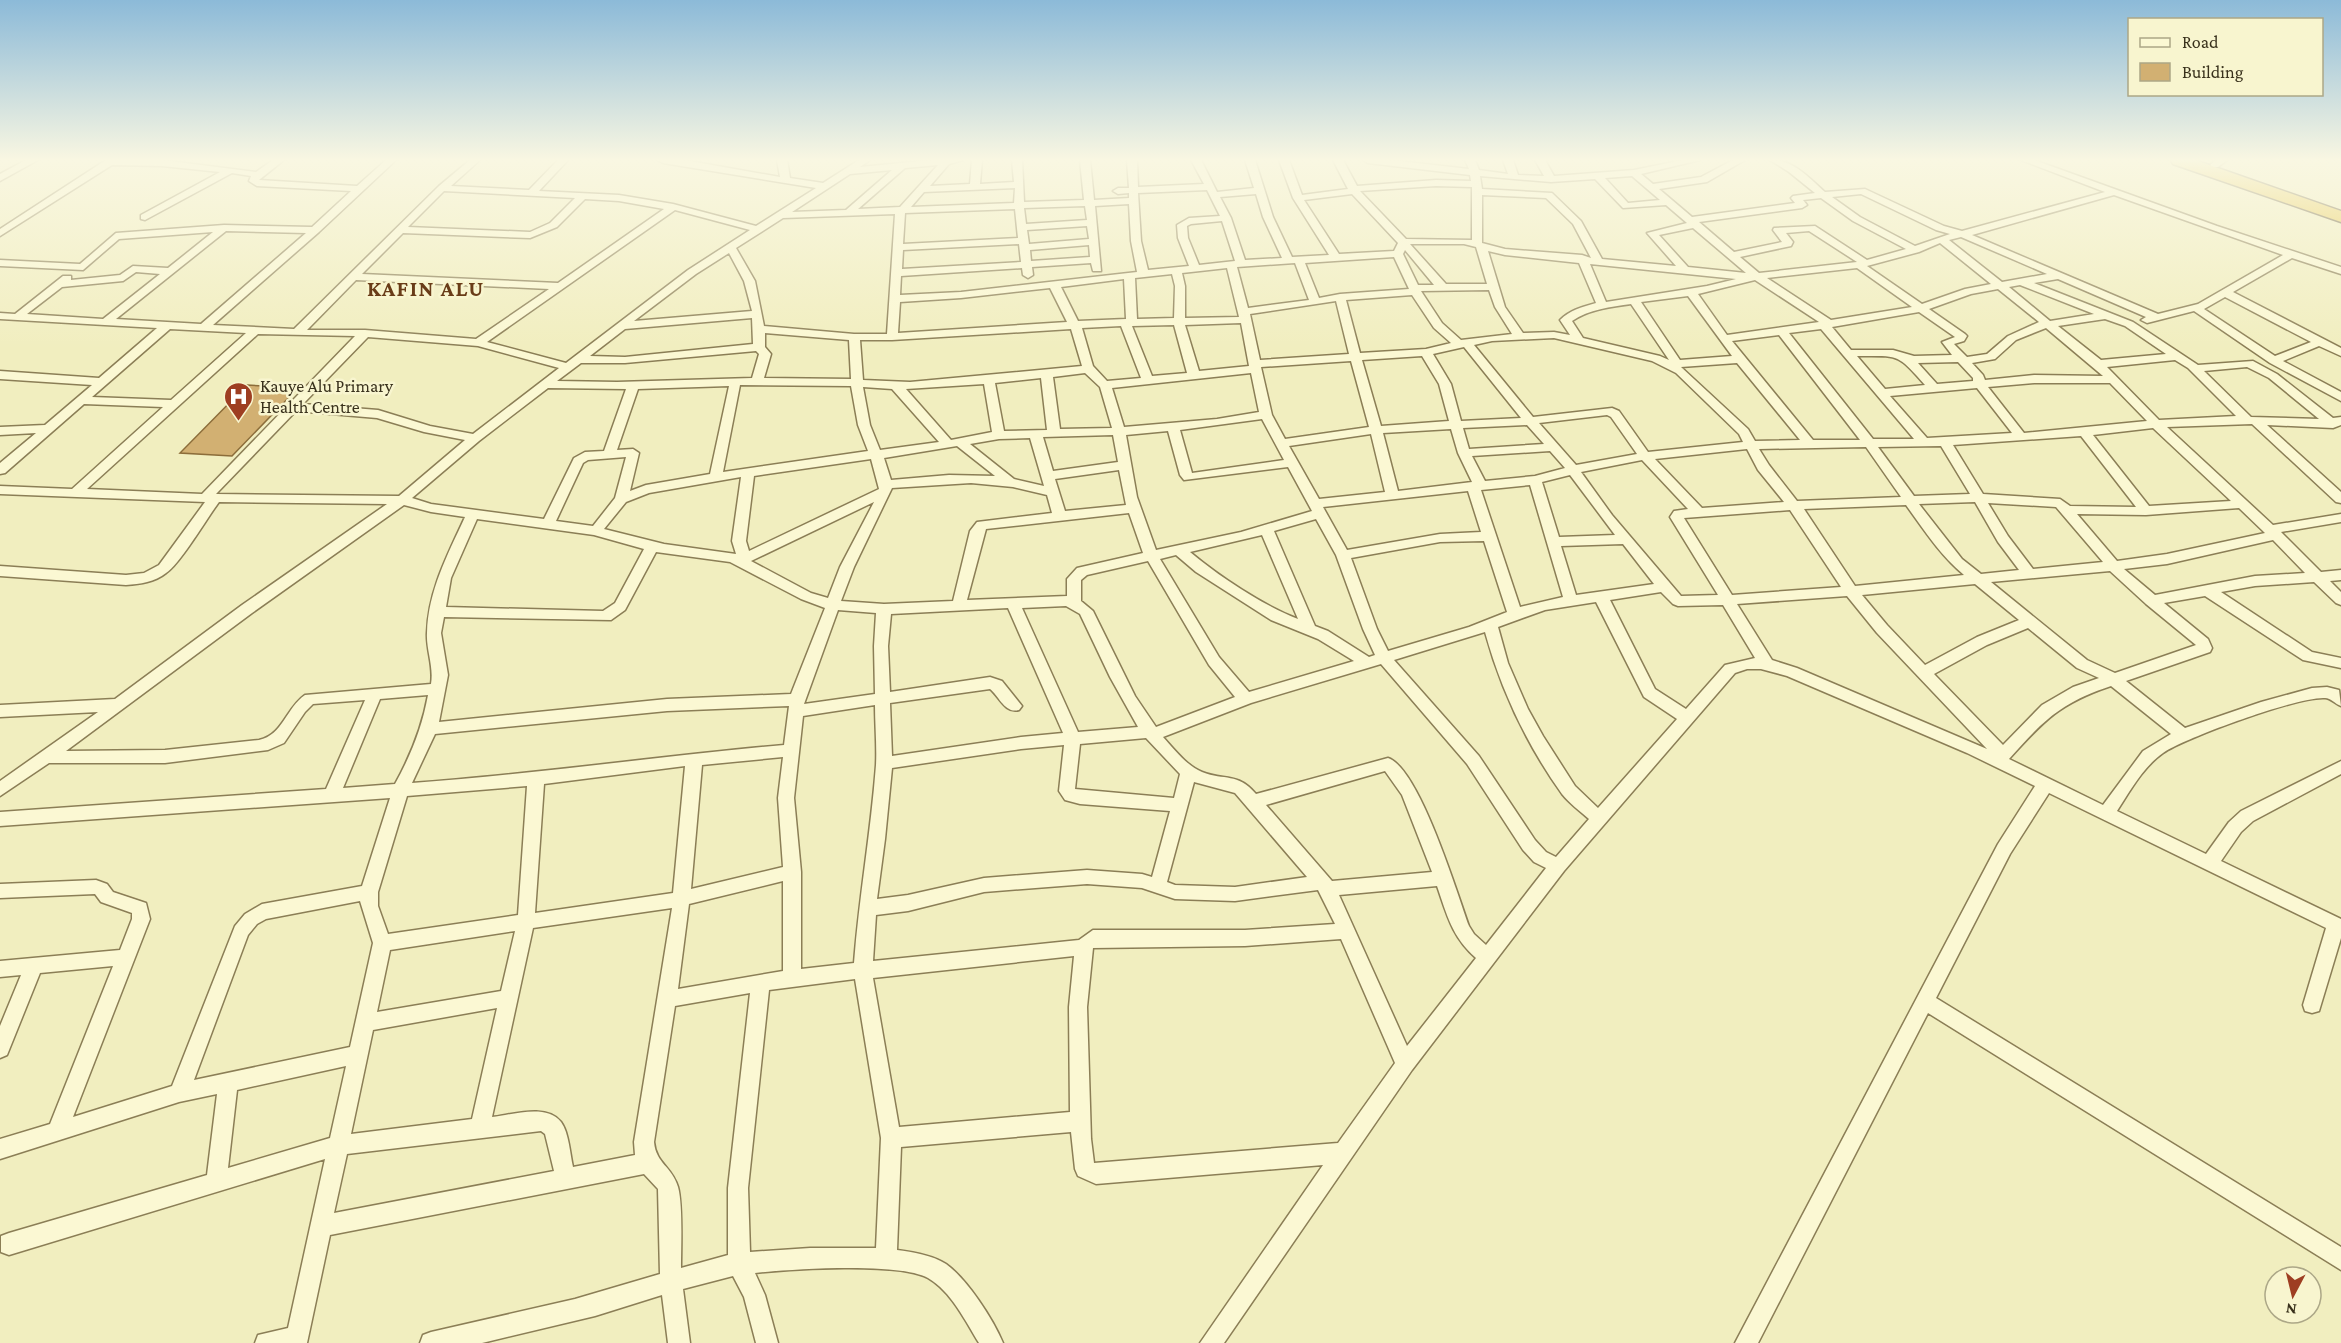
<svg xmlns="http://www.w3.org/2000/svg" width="2341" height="1343" font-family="'Crimson Pro',serif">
  <rect width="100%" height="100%" fill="#f1eebf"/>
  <path fill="#d2b072" stroke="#8c6d3a" stroke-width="1.5" d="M247,385L298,388L232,456L180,453Z"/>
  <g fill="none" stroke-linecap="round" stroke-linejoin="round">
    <defs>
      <path id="street" d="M26,160H38L0,181V174Z
        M106,160H162L256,172L273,160H284L259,180L357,186L386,160H396L319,232L213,325L294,329L439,186L470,160H480L451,186L529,190L558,160H568L539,191L619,195L673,204L756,226L816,188L663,163L658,160H684L780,177L777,160H787L790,178L823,183L859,160H870L860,167L932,160H963L949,164L930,186L970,184L972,160H982L980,184L1014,182L1012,160H1022L1024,202L1084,200L1080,160H1090L1094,200L1129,198V193L1118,194L1113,191L1118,188H1129L1127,160H1137L1138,187L1204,184L1191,160H1201L1217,192L1254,188L1245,160H1255L1273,217L1292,257L1329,255L1293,198L1279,160H1289L1302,195L1348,189L1333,160H1343L1357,186L1436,180L1471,181L1470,175L1368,163L1363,160H1390L1469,169L1465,160H1475L1479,170L1508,174L1503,160H1513L1518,175L1544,176L1535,160H1545L1554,176L1634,170L1683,160H1700L1641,174L1653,184L1701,177L1733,160H1745L1707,182L1659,189L1692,217L1795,203L1791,198L1793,196L1815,193L1789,172L1770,160C1793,159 1809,178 1825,192L1865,189L1944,226L1962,231L2105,192L2021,160H2034L2217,226L2341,267V274L2292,258L2233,292L2341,348V356L2319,346L2283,361L2341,392V401L2270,363L2194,311L2147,323L2141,320L2146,317L2058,279L2034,283L2133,322L2198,365L2253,361L2277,374L2333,418L2341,417V425L2333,428L2267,425L2341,492V503L2336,502L2252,424L2167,427L2273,525L2341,514V522L2281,532L2321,572L2341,570V580L2330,581L2341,592V605L2336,603L2314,582L2255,586L2221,592L2312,652L2341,658V668L2303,660L2205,596L2164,603L2208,639L2212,648L2210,652L2126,681L2185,728L2261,702L2312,688L2327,687L2339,690L2341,706C2335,704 2331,698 2325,698C2300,696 2184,738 2163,753C2143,767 2130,791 2117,811L2206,854L2229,822L2241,811L2341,761V774L2253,821L2241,832L2221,861L2341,919V938L2319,1011L2312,1013L2305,1011L2303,1005L2326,928L2049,793L2010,854L1936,998L2341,1247V1270L1928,1013L1758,1343H1735L1998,844L2035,786L1967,753L1787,676L1761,669H1747L1735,673L1564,871L1412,1070L1224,1343H1200L1323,1165L1096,1184L1078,1176L1075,1169L1071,1132L901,1147L897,1250C913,1252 932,1255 946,1264C967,1279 993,1319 1003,1343H979C966,1322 951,1291 928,1278C899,1262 791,1269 755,1273L765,1295L778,1343H756L744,1297L733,1276L683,1289L690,1343H668L662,1295L595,1316L482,1343H420L423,1335L431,1332L575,1299L660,1274L658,1189L644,1174L330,1235L307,1343H255L258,1335L288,1328L325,1159L9,1255L1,1252V1236L9,1233L207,1175L217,1094L179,1102L0,1159V1139L50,1124L113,966L40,973L7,1055L0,1058V1026L21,975L0,977V961L120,950L132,919V913L101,902L95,894L0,898V884L96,880L107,884L113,892L146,903L150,919L73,1117L172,1086L235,926L245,914L262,904L362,886L390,798L0,826V812L326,789L365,700L313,704L305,712L284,743L268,750L165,763H49L0,796V781L98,712L0,717V705L115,699L242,605L387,504L219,502C207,518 180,564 166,573C155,582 140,584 126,585L0,576V566L126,575L144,573L159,565L205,502L0,494V486L72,489L163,407L84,404L5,473L0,474V463L36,433L0,435V427L45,425L92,385L0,379V371L99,378L157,328L0,319V313L15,314L63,276H71V280L120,275L133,266L168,268L213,232L119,239L83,270L0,266V260L80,264L116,233L224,225L312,227L351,191L257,186L249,181L251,176L232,173L145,220L141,219V215L220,172L162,166L112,165L0,236V229ZM938,165L900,207L858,209L905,168ZM892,170L846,210L792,212L850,174ZM1480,176L1551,182L1595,179L1623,208L1666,205L1687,223L1647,233L1676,266L1602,259L1581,221L1552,193L1482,189ZM1632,176L1660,200L1628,203L1605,178ZM1436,186L1472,187V240L1406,239L1360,191ZM1015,188L1014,203L911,207L924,192ZM1207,190L1220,216L1189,218L1177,225L1178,238L1189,266L1148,270L1141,241L1138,193ZM444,191L575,198L550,223L530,232L408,227ZM1256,194L1263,217L1282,258L1245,260L1231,218L1220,197ZM1352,194L1398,243L1394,251L1339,254L1304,200ZM1861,194L1936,230L1950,234L1915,246L1860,217L1832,197ZM1482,195L1546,198L1573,224L1591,258L1582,255L1505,249L1482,243ZM2114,195L2283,255L2198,304L2158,314L1972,235ZM1821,198L1853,221L1906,249L1867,260L1815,226L1774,228L1773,230L1782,242L1734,252L1699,222L1802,208L1807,205L1803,200ZM585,199L619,201L664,209L558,283L362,274L403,233L530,238L557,227ZM1129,204L1131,241L1137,272L961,292L900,295L901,276L1022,268L1023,275L1028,278L1033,275L1032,267L1091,263L1093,271H1101L1095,206ZM1085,206L1087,220L1026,224L1024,208ZM1015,209L1018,238L903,244L905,213ZM675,210L750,230L688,270L566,363L487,342ZM895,214L887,334H854L764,326L755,281L736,248L783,218ZM1222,221L1235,261L1199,265L1188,238L1187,226L1191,224ZM1087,226L1089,239L1029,244L1027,230ZM1693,228L1746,273L1688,267L1659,235ZM226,231L306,233L201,324L116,319ZM1809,231L1857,262L1759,273L1740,257L1791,246L1793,242L1786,233ZM1961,237L2047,274L2002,282L1949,240ZM1940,243L1991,284L1965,289L1922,304L1867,266L1919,252ZM1019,244L1021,262L902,269L903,250ZM1410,244H1464L1476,247L1487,284H1446ZM1089,245L1090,257L1031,261L1030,250ZM1405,250L1434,285H1418L1403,254ZM1488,251L1505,255L1579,263L1596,303C1582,307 1570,310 1560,320L1570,335L1554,332L1523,333L1505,307ZM729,253L744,281L752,311L634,321L696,274ZM1394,257L1409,289L1340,294L1319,298L1305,263ZM1295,263L1309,300L1248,308L1237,267ZM1590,264L1736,279L1707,286L1606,302ZM1227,268L1239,317L1185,318V286L1182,273ZM1857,268L1912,307L1831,320L1767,278ZM136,272L160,274L103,319L27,314L62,287L123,281ZM1172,274L1175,286L1174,318L1137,319L1135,278ZM1124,279L1126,319L1078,321L1061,287ZM356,280L549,289L476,339L365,330H307ZM1755,280L1819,322L1727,335L1698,294ZM2020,285L2094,314L2050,321L2009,287ZM1050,288L1067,322L898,333L900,302L961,298ZM1998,289L2039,322L2008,336L1987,354L1967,357L1954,344L1964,341L1967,336L1965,334L1929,309L1971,294ZM1489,290L1495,307L1512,334L1461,340L1442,323L1421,291ZM1412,295L1434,328L1451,343L1426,349L1360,353L1346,300ZM1688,296L1732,356L1680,360L1641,302ZM2225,297L2311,342L2275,356L2204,309ZM1336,301L1349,354L1260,360L1250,314ZM1631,304L1669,360L1660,356L1583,338L1572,321C1589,309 1611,307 1631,304ZM1919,312L1955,337L1942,342L1952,355L1914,356L1893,350H1851L1832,327ZM752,318L753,344L625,357L590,356L625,329ZM2105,319L2125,326L2166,354L2101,360L2058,326ZM1241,323L1249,366L1199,371L1185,325ZM1174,325L1187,373L1152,376L1132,326ZM1121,326L1141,378L1107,381L1093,366L1082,328ZM2046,328L2103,376L2034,375L1985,380L1983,375L1972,363L1995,359L2016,340ZM170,329L246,333L171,400L92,397ZM1071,329L1082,366L910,382L863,380L860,340H892ZM1821,329L1914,439H1873L1789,333ZM765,333L849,340L851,379L764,378L771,354L765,347ZM258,334L355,336L202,494L87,489ZM1779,335L1860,440H1813L1732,341ZM368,337L478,346L559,368L473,434L430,426L378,410L303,404ZM1554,338L1652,361L1676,373L1739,434L1743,442L1648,452L1619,411L1612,408L1533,417L1474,345L1492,341ZM1464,347L1521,418L1461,421L1451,384L1433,354ZM756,351L759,354L752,378L617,382L557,381L581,363H625ZM1422,356L1439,384L1449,421L1381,426L1362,360ZM1857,356C1899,356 1897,353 1925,385L1885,389ZM2175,360L2188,368L2236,416L2159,420L2107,367ZM1351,361L1369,427L1285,439L1272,415L1261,367ZM1958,362L1973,378V381L1937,384L1918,363ZM1737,363L1800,440L1755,441L1748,429L1681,367ZM2247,367L2269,378L2319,419L2251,417L2204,371ZM1085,373L1100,387L1112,428L1060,429L1053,377ZM1251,373L1259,412L1217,419L1124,427L1112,388ZM1041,378L1047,430L1004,431L995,383ZM2034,383H2110L2147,421L2024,433L1988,387ZM984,384L992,432L951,440L906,389ZM740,385L851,386L858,425L868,451L723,472ZM729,386L710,474L646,485L630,491L639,453L633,449L617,450L638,389ZM863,387L892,389L939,442L880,450L870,425ZM548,388L626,389L604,451L585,452L574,458L544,519L431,504L412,498L479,441ZM1977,388L2012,433L1927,438L1890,396ZM296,411L377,418L424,432L465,440L399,496L216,494ZM1607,415L1611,417L1637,454L1576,465L1539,423ZM1262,419L1284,460L1192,473L1180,430ZM1527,425L1544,444L1469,449L1463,428ZM2153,428L2231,501L2149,506L2093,435ZM1451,429L1458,453L1472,482L1398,491L1383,433ZM1168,431L1180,475L1184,480L1288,467L1312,511L1241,532L1156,550L1137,497L1126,435ZM1371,434L1385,492L1319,499L1289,446ZM1113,435L1118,462L1053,471L1043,437ZM2081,436L2136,507L2070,506L2060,499L1983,494L1953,445ZM1030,438L1044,486L1014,479L970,444L999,439ZM957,446L995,476L949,475L891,480L884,458ZM1941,446L1970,494L1914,496L1878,447ZM1866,447L1901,497L1797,501L1769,465L1759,449ZM1747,449L1758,470L1784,502L1702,508L1655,459ZM1550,451L1565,468L1535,476L1485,481L1472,456ZM626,457L615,498L593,526L556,521L583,463L588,460ZM871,459L879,489L749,551L746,541L754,476ZM1642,460L1688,509L1674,511L1670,517L1718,595L1681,596L1612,515L1581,472ZM1119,470L1126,505L1065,511L1055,479ZM1570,475L1615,535L1559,537L1542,482ZM741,477L732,541L736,554L664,544L604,529L626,502L649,493ZM971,483L1013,487L1047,495L1052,513L977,522L970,531L953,601L884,604L841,601L854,567L892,488ZM1530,485L1563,597L1520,607L1481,490ZM1468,491L1481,532L1440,534L1347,550L1323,507ZM874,502L840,567L828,598L811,593L751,561ZM1975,502L1998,542L2019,570L1981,574L1962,559L1919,504ZM1988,503L2056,507L2103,562L2033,569L2008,536ZM404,505L431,512L465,517C448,554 428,591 427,633C426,650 434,666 431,684L305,695C286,708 283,735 259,740L165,750L66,751L252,613ZM1906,505C1924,530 1941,556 1964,575L1855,586L1804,509ZM2239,508L2265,533L2167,554L2117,561L2077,514L2146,515ZM1790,510L1841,587L1732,595L1684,518ZM1129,513L1143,553L1077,568L1067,579V596L967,600L986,529ZM477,519L594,535L644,549L615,603L603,611L446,607L451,578ZM1316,519L1336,555L1363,629L1375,655L1369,657L1328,631L1315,626L1274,531ZM1262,535L1298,619C1262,605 1220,577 1190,552ZM2273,540L2305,573L2255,576L2155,595L2124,569L2167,564ZM1484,541L1507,612L1469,627L1388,651L1377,629L1351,558L1440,542ZM1623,544L1654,584L1576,595L1561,546ZM656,552L730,562L801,599L825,608L791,694L667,699L439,722L448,675L441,633L444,617L611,620L625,610ZM1176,555L1196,572L1271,620L1318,639L1354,661L1249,692L1219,657L1160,559ZM1148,561L1209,665L1235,697L1156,727L1135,696L1093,611L1081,601V580L1087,575ZM2110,571L2146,604L2196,645L2115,673L2087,660L1991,582ZM1975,584L2019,620L1977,637L1925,665L1887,625L1862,595ZM1661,592L1673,604L1678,606L1723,605L1755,658L1725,665L1686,709L1655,689L1610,600ZM1847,596L1877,633L1987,749L1797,668L1772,660L1737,604ZM1596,602L1644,697L1677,719L1598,808L1575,786L1543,736L1528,709L1508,663L1498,627L1545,610ZM1066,606L1080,614L1110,677L1138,727L1078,732L1022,608ZM1008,608L1063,733L1021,737L892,756L890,703L990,689C999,696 1005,714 1019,710L1022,706L1002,681L990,677L890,692L888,646L891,614ZM838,610L876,613L874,646L875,694L804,704ZM2028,628L2077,668L2099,678L2073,687L2042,705L2003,745L1934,674L1987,645ZM1485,632C1501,690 1527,745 1562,794C1569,803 1580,811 1589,819L1556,857L1546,852L1535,840L1479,756L1394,660ZM1381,664L1467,764L1523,850L1534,862L1546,868L1486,945L1474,934L1469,926C1457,893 1419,768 1388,758L1256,794C1237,772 1225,781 1202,772C1187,766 1174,749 1163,737L1251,703ZM2111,686L2171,734L2143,751L2103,805L2009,759C2044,720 2060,703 2111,686ZM428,695C422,728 411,755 395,784L343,788L380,699ZM875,705C875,725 877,746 876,765C871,832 859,897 854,963L801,969V872L794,798L803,716ZM789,706L784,745C660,756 537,774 412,783L435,734L667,711ZM1146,738L1180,774L1174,798L1075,789L1080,744ZM1064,745L1059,791L1065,800L1080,804L1170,811L1152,877L1142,874L1087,870L984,878L908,895L877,899L885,839L892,768L1021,749ZM783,757L778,798L783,867L691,889L702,765ZM685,766L673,893L535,913L544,784ZM1385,771L1402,795L1432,872L1332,881L1266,805ZM1194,782L1235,793L1307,877L1235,887L1175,885L1167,882ZM527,786L518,915L388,934L378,906V892L407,796ZM783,881V971L678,989L689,904ZM1087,884L1142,888L1175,899L1235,901L1318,890L1335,924L1245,930H1093L1079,940L873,961L876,915L908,911L984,892ZM1437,886C1447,915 1452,937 1476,958L1407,1046L1339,895ZM360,901L373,943L350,1047L194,1080L248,935L257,924L266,919ZM672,908L634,1142L635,1155L573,1167C570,1154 569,1133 561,1122C547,1103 511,1115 492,1117L533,928ZM515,931L501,991L377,1012L390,950ZM1341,939L1395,1063L1338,1143L1094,1163L1091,1139L1087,1007L1093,948L1245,946ZM1074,956L1069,1007L1070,1112L899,1127L873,978ZM855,979L881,1138L876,1248H810L750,1252L748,1188L769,990ZM750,993L728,1188V1255L681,1268C681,1247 683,1205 678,1187C672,1166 656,1164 654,1142L675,1006ZM497,1008L472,1119L351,1134L373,1030ZM346,1066L330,1138L228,1168L237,1090ZM541,1131L545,1134L554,1171L334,1213L347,1154Z
        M2216,160H2227L2218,167H2212L2210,165Z"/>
      <path id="highway" d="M2171,160H2195L2341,211V222L2173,164Z"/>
    </defs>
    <use href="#street" stroke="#8b7e56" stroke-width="3"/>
    <use href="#highway" stroke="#584a2b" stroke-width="3"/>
    <use href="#street" fill="#fbf8d3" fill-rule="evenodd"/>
    <use href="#highway" fill="#e7c649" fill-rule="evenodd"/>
  </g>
  <linearGradient id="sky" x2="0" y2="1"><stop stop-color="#8cbad8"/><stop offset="0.46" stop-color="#f9f7e2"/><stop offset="1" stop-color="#f9f7e2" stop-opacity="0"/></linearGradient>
  <rect width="2341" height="348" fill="url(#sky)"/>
  <defs>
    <symbol id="hospital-pin" viewBox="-11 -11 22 30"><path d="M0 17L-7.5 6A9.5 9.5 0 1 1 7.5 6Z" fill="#9e3e22" stroke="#f8f5cf"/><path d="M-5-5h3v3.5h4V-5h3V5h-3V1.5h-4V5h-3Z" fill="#fff"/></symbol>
  </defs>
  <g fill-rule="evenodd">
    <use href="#hospital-pin" x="222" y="380" width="33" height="45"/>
  </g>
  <g text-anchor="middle" stroke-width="5" stroke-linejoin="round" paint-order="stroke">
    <g font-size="18" fill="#39311c" stroke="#f8f5cf" text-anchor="start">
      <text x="260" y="392">Kauye Alu Primary<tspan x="260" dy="21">Health Centre</tspan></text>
    </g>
    <g font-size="22" font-weight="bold" letter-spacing="1.5" fill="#693c18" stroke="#f8f5cf">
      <text x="426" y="296">KAFIN ALU</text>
    </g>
  </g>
  <rect x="2128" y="18" width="195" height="78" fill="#f8f5cf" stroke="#aca787" stroke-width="1.5"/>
  <rect x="2140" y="38" width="30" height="9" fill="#fbf8d3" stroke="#aca787" stroke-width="1.5"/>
  <text x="2182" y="48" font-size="18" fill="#39311c">Road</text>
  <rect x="2140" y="63" width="30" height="18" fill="#d2b072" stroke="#aca787" stroke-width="1.5"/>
  <text x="2182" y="78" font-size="18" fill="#39311c">Building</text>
  <g transform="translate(2293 1295) rotate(187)"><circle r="28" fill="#f8f5cf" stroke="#aca787" stroke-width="1.5"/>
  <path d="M0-4.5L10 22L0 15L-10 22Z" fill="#9e3e22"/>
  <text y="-9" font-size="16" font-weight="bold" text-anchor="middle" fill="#39311c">N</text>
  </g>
</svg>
